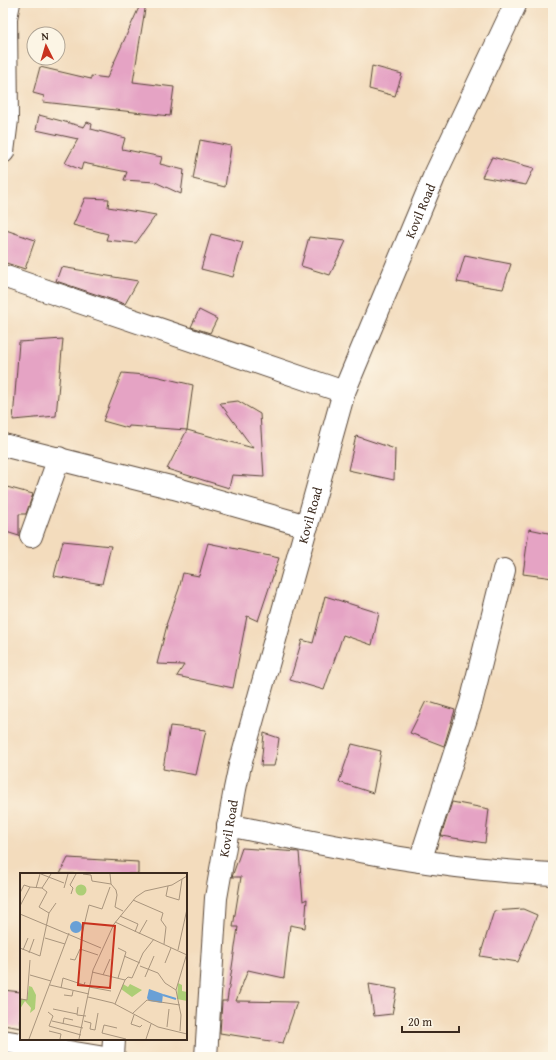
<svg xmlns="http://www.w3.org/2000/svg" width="556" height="1060" font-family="'Gentium Book Plus',serif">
  <rect width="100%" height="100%" fill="#fcf5e5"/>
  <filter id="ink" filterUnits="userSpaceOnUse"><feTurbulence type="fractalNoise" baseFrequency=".025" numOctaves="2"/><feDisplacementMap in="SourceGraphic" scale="8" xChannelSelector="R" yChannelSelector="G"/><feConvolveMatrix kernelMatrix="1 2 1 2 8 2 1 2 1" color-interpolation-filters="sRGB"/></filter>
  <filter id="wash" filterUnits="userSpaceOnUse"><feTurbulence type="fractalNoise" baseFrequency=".012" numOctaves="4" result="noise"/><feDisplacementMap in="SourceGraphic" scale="16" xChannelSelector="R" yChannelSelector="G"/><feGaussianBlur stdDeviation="0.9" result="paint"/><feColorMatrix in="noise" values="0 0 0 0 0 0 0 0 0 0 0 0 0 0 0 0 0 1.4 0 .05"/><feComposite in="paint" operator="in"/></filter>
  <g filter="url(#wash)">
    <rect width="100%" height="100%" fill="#f3dcbd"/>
    <g id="blocks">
      <path fill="#e5a3c4" d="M141,3H146L133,82L174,87L170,116L43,102L44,96L33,93L40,67L91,79V76L107,78Z
        M372,66L402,74L395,96L369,89Z
        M39,115L84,127L87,122L92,124L91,129L125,138L122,149L162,157L160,164L184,170L181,194L155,182L124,180L127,172L83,163L81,170L65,163L78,139L36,130Z
        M200,140L231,146L225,187L193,179Z
        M492,157L534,168L526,185L482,177Z
        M85,198L109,199L108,207L156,215L136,243L106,240L108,234L73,225Z
        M3,229L35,240L25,269L3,262Z
        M211,234L243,242L233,277L201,269Z
        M309,237L346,241L330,275L301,266Z
        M465,255L511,264L503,289L457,282Z
        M61,267L85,271L84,272L138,281L125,304L56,281Z
        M199,310L217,319L210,333L191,327Z
        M63,339L56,416L13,420L19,342Z
        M122,373L155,376L193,385L187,430L129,426L128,428L103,421Z
        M238,401L260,414L264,477L232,475L229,488L167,469L187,430L253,448L220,403Z
        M356,436L395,449L394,480L348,470Z
        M3,486L33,494L26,514H19V536L3,531Z
        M529,529L553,534V578L523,574Z
        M63,541L111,546L102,584L54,576Z
        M208,543L279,558L258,621L247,616L233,688L177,676L184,665L157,664L167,625H166L179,589L183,573L199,576Z
        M325,596L379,613L372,645L343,635L324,690L290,680L302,640L313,643Z
        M426,701L455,710L444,746L410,733Z
        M170,726L206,730L196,775L163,769Z
        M264,733L279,738L277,753L274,766H261Z
        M352,744L381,751L373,793L339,782Z
        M452,802L489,809L485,843L441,836Z
        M242,848L299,852L303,901L307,899L305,928L290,925L284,978L248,970L236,1001L297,1002L283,1043L220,1033L222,1001H227L238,927H233L241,877H232Z
        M68,858L138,862V874H60Z
        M523,909L537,915L518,962L480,956L494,911Z
        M369,984L397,989L392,1014L374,1016Z
        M3,990L21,992V1028L3,1025Z"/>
    </g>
  </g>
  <g filter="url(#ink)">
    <use href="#blocks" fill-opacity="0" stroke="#574536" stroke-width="1"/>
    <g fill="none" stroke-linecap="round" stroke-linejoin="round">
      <defs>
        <g id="minor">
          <path d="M3,152L7,120L6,18L9,3"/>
          <path d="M3,276L344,392"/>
          <path d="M3,445L174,488L307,526"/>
          <path d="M31,536L59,458"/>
          <path d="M228,825C335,847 444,870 553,874"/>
          <path d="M420,861L471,703L504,570"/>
          <path d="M3,1041L99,1057"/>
          <path d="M113,1057L114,1039"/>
          <path id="s1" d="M206,1057L216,898L235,789L240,765L344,392L434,177L516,3"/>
        </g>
      </defs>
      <use href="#minor" stroke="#574536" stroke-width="24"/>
      <use href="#minor" stroke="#fff" stroke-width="22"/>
    </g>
  </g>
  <g text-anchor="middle" stroke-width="3" stroke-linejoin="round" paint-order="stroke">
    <g font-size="13" fill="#3b2a1e" stroke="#fcf5e5">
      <text dy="5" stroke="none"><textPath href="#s1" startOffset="878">Kovil Road</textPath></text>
      <text dy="5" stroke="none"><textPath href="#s1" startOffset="554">Kovil Road</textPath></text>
      <text dy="5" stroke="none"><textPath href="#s1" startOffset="230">Kovil Road</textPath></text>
    </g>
  </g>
  <g transform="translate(20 873)">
    <rect width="167" height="167" fill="#f3dcbd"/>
    <path d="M55.5 17a5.5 5.5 0 1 1 11 0a5.5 5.5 0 1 1-11 0ZM158,110L162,112V118L167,119V128L157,126ZM103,111L108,114L110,111L122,117L112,124L101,116ZM9,113L12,114L16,122L15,136L10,140L11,135L5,128L0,136L1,126L7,127Z" fill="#adce76"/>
    <path d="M50 54a6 6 0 1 1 12 0a6 6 0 1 1-12 0ZM129,116L143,121L142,130L129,128L127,125Z" fill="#69a0d6"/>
    <path fill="none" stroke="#69a0d6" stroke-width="2" d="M143,122L156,126"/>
    <path fill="none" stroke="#a9957d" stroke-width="1" d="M21,1L44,10M63,1L71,2L72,8L91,11M90,1L91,11L96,17L97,22L95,34L103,38M148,13L146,23L159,27L162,6M16,15L20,1M44,15L48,1M0,20L4,12L10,14M51,21L53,15L50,12L56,1M113,27L143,40L141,47L146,54L144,71M0,33L10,14L22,15M29,40L36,30M0,41L81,75M100,43L118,51L115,59M95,49L167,82M119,61L127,47M25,65L45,71M61,65L69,32L82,36L90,14M0,75L20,83L29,40L19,34L27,19L22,15L31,1M98,75L106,79L98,105M3,77L8,65M158,77L167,36M9,80L14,66M104,83L120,90M50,86L55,87L60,76L78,82M145,90L151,75M120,93L138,100L145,110L156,117L161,142L160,158M72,99L105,107M10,102L31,108M83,102L90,86M125,104L134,83M30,112L69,121M69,114L91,118M41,115L43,105L64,112L65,109M156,117L167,80M44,122L52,123L53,118M68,124L93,130L138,154L167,161M95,131L105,107L108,104L112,105L123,80L134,66M0,134L1,126L7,127L10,87M58,134L57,142L66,143M33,136L57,141M28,139L33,143L29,153L61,162M112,141L127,127L160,132M114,142L111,151L120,154L122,152M32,148L63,155M64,148L71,150L70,156L75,157L78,140M43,151L44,145L53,147M147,154L149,136M97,155L84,152L82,160L106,166M29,158L41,161L40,166M9,166L49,60M59,166L73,97L94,51L116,24L125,18L152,12L167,3M126,166L131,151"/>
    <path fill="#c8321e" fill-opacity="0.15" stroke="#c8321e" stroke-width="2" d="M63,50L95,53L90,115L58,112Z"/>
    <rect width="167" height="167" fill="none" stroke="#3b2a1e" stroke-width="2"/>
  </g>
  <rect width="556" height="1060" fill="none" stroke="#fcf5e5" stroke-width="16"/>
  <g transform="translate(46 46) rotate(355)"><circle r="19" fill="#fcf5e5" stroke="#afa495"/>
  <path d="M0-3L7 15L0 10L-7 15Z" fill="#c8321e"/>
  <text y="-6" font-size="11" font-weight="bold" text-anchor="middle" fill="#3b2a1e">N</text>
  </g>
  <path d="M402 1026v6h57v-6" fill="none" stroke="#3b2a1e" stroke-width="2"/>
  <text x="408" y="1026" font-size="12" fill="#3b2a1e" stroke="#fcf5e5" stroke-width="3" paint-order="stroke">20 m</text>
</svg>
